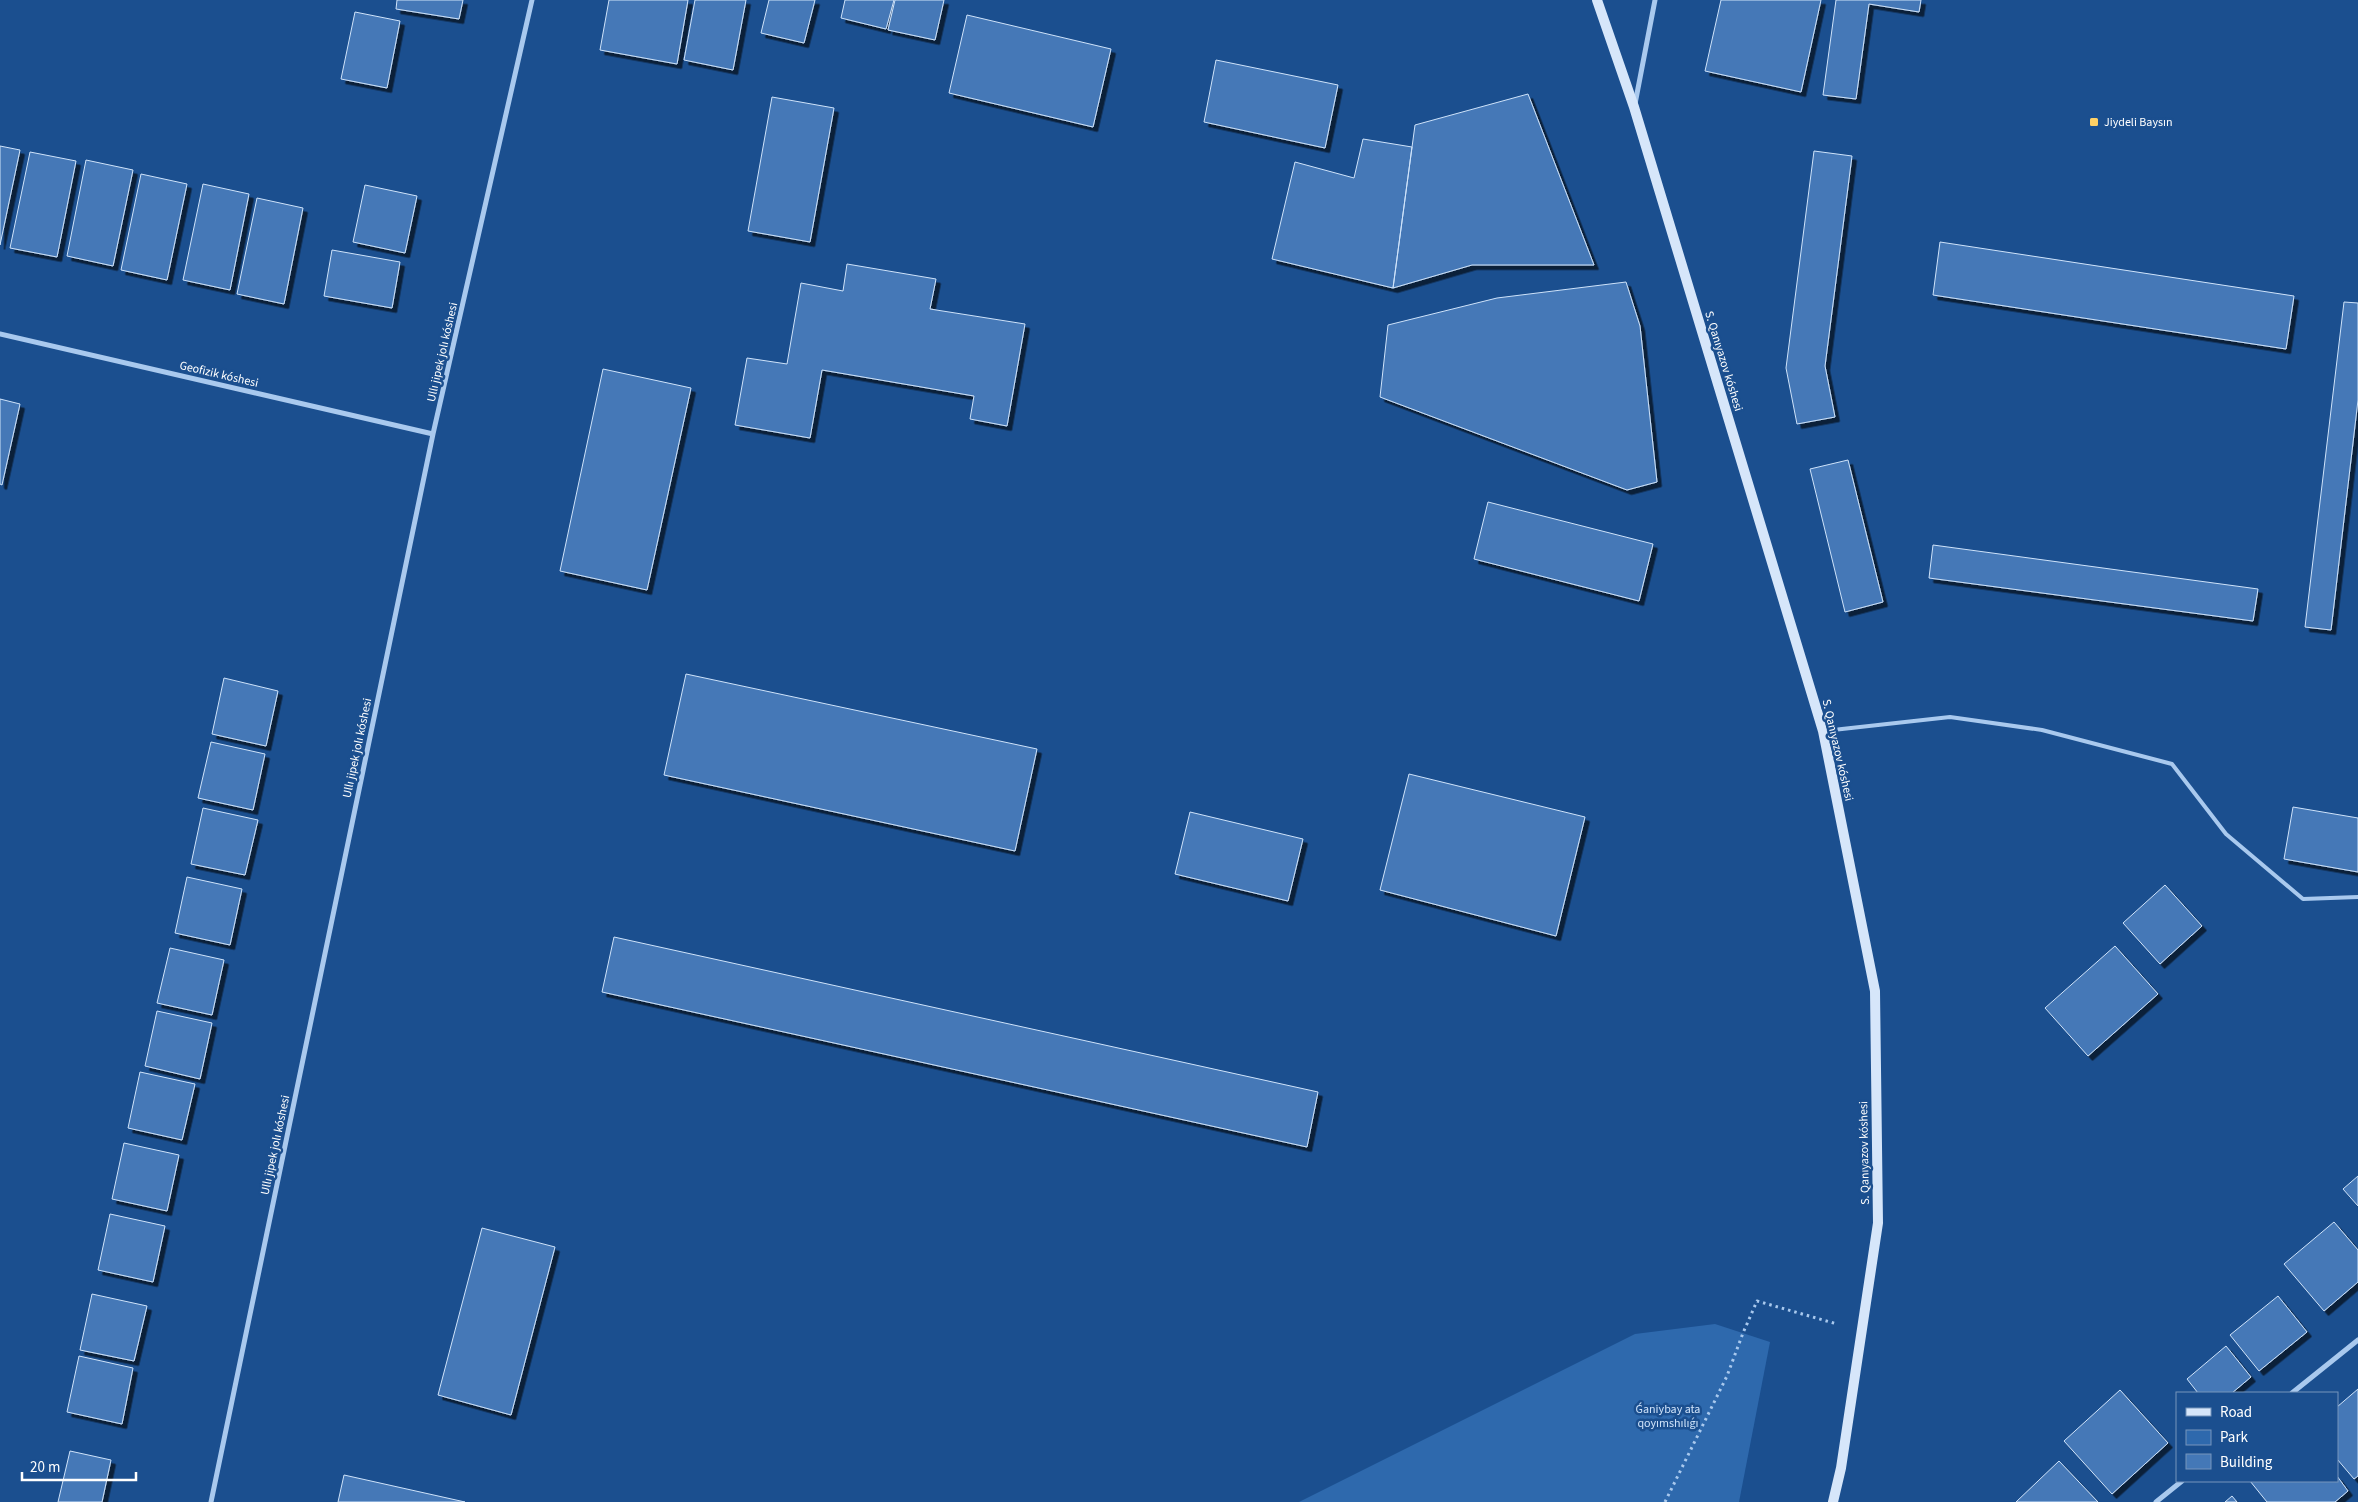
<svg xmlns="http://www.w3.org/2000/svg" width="2358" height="1502" font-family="'Source Sans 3',sans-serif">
  <defs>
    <filter id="shadow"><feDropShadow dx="4.5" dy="4.5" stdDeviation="0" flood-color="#0009"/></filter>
  </defs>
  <rect width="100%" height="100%" fill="#1b4f8f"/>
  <path fill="#2e69ad" d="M1715,1324L1770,1342L1739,1502H1299L1635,1334Z"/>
  <path fill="#4478b7" stroke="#cfe3fa" filter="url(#shadow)" d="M397,0H463L459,19L396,9Z
    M609,0H688L677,64L600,50Z
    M695,0H746L733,70L684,60Z
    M769,0H815L804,43L761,33Z
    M845,0H894L886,29L841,18Z
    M895,0H944L935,40L888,30Z
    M1721,0H1821L1801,92L1705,71Z
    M1836,0H1921L1919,12L1869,4L1856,99L1823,95Z
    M355,12L400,21L387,88L341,79Z
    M967,15L1111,49L1093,127L949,93Z
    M1216,60L1338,85L1325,148L1204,122Z
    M1528,94L1594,265H1472L1393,288L1415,125Z
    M772,97L834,108L810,242L748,231Z
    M1363,139L1412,147L1393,288L1272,259L1295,162L1354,178Z
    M0,146L20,150L0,245Z
    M1814,151L1852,156L1825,366L1835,417L1797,424L1786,368Z
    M30,152L76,161L57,257L10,248Z
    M86,160L133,170L113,266L67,256Z
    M141,174L187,184L167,280L121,270Z
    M203,184L249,194L230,290L183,280Z
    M365,185L417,196L405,253L353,242Z
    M257,198L303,208L284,304L237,294Z
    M1940,242L2294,296L2286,349L1933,295Z
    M332,250L400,262L392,308L324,296Z
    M847,264L936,279L930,309L1025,324L1007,426L970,419L974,396L822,370L810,438L735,425L747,358L787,364L801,283L843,291Z
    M1626,282L1640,326L1657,482L1627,490L1380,397L1388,325L1497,298Z
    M2344,302L2358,303V400L2331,630L2305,627Z
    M603,369L691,388L647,590L560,571Z
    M0,399L20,404L2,485L0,484Z
    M1848,460L1883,602L1845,612L1810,469Z
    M1488,502L1653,544L1639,601L1474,559Z
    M1933,545L2258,589L2253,621L1929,578Z
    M686,674L1037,749L1015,851L664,775Z
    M224,678L278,691L266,746L212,734Z
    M211,742L265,754L253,810L198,798Z
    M1409,774L1585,817L1556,936L1380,890Z
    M2293,807L2358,818V872L2284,859Z
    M203,808L258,820L245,875L191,864Z
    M1190,812L1303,839L1288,901L1175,874Z
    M187,877L242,889L230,945L175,933Z
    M2165,885L2202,926L2160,964L2123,923Z
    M614,937L1318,1092L1307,1147L602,992Z
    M2115,946L2158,994L2088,1056L2045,1008Z
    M170,948L224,960L212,1015L157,1003Z
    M157,1011L212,1023L200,1079L145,1066Z
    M140,1072L195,1084L182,1140L128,1128Z
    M124,1143L179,1155L167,1211L112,1199Z
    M2358,1176V1206L2343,1189Z
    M110,1214L165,1226L153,1282L98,1270Z
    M2334,1222L2358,1250V1282L2324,1311L2284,1264Z
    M482,1228L555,1247L511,1415L438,1395Z
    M92,1294L147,1306L134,1361L80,1350Z
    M2278,1296L2307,1332L2259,1371L2230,1335Z
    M2226,1346L2251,1377L2232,1393H2198L2187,1379Z
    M79,1356L133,1368L122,1424L67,1412Z
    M2358,1389V1476L2354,1479L2337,1459V1407Z
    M2120,1390L2168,1443L2112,1494L2064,1441Z
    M70,1451L111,1460L102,1502H58Z
    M2059,1461L2098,1502H2016Z
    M344,1475L465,1502H338Z
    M2337,1476L2348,1491L2335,1502H2267L2250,1481H2337Z
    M2232,1496L2237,1502H2225Z"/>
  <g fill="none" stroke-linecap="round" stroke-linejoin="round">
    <path stroke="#a9c9ee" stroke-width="3" stroke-dasharray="2.5 4" stroke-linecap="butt" d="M1665,1502L1727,1376L1743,1333L1757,1301L1837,1324"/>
    <path stroke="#a9c9ee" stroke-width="4" d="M1824,731L1950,717L2042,730L2172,764L2226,834L2303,899L2358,897"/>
    <path stroke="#a9c9ee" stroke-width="5" d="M1635,104L1655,0
      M0,334L433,434
      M2292,1393L2358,1340
      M211,1502L433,434L532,0
      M2156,1502L2182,1481"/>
    <path stroke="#d6e6fa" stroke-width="10" d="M1597,0L1634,107L1823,731L1875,991L1878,1223L1841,1468L1833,1502"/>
  </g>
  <rect fill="#ffd166" stroke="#1b4f8f" stroke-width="2" x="2089" y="117" width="10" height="10" rx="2.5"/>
  <g text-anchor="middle" stroke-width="5" stroke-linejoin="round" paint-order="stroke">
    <g font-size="12" fill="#fff" stroke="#1b4f8f" text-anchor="start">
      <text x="2104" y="126">Jiydeli Baysın</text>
    </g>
    <g font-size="12" fill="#fff" stroke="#1b4f8f">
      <text transform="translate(442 352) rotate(-77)" y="4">Ullı jipek jolı kóshesi</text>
      <text transform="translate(1724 361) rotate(73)" y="4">S. Qanıyazov kóshesi</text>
      <text transform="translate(219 374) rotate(13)" y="4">Geofizik kóshesi</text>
      <text transform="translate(357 748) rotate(-78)" y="4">Ullı jipek jolı kóshesi</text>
      <text transform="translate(1838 750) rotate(77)" y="4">S. Qanıyazov kóshesi</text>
      <text transform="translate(275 1145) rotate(-78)" y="4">Ullı jipek jolı kóshesi</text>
      <text transform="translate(1864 1153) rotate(-91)" y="4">S. Qanıyazov kóshesi</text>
    </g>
    <g font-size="12" fill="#cfe3fa" stroke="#1b4f8f">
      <text x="1668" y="1413">Ǵaniybay ata<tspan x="1668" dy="14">qoyımshılıǵı</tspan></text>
    </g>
  </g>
  <rect x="2176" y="1392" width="162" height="90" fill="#1b4f8f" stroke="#7695bc"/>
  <rect x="2186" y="1408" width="25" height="8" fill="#d6e6fa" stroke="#7695bc"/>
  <text x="2220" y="1417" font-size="15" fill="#ffffff">Road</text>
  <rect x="2186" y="1430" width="25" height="15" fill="#2e69ad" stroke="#7695bc"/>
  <text x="2220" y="1442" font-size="15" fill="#ffffff">Park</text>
  <rect x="2186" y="1454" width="25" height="15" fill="#4478b7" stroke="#7695bc"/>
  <text x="2220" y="1467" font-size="15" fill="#ffffff">Building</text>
  <path d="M22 1472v8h114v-8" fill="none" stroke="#ffffff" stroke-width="2.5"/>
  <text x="30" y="1472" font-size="15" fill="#ffffff" stroke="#1b4f8f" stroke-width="4" paint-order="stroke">20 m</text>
</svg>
